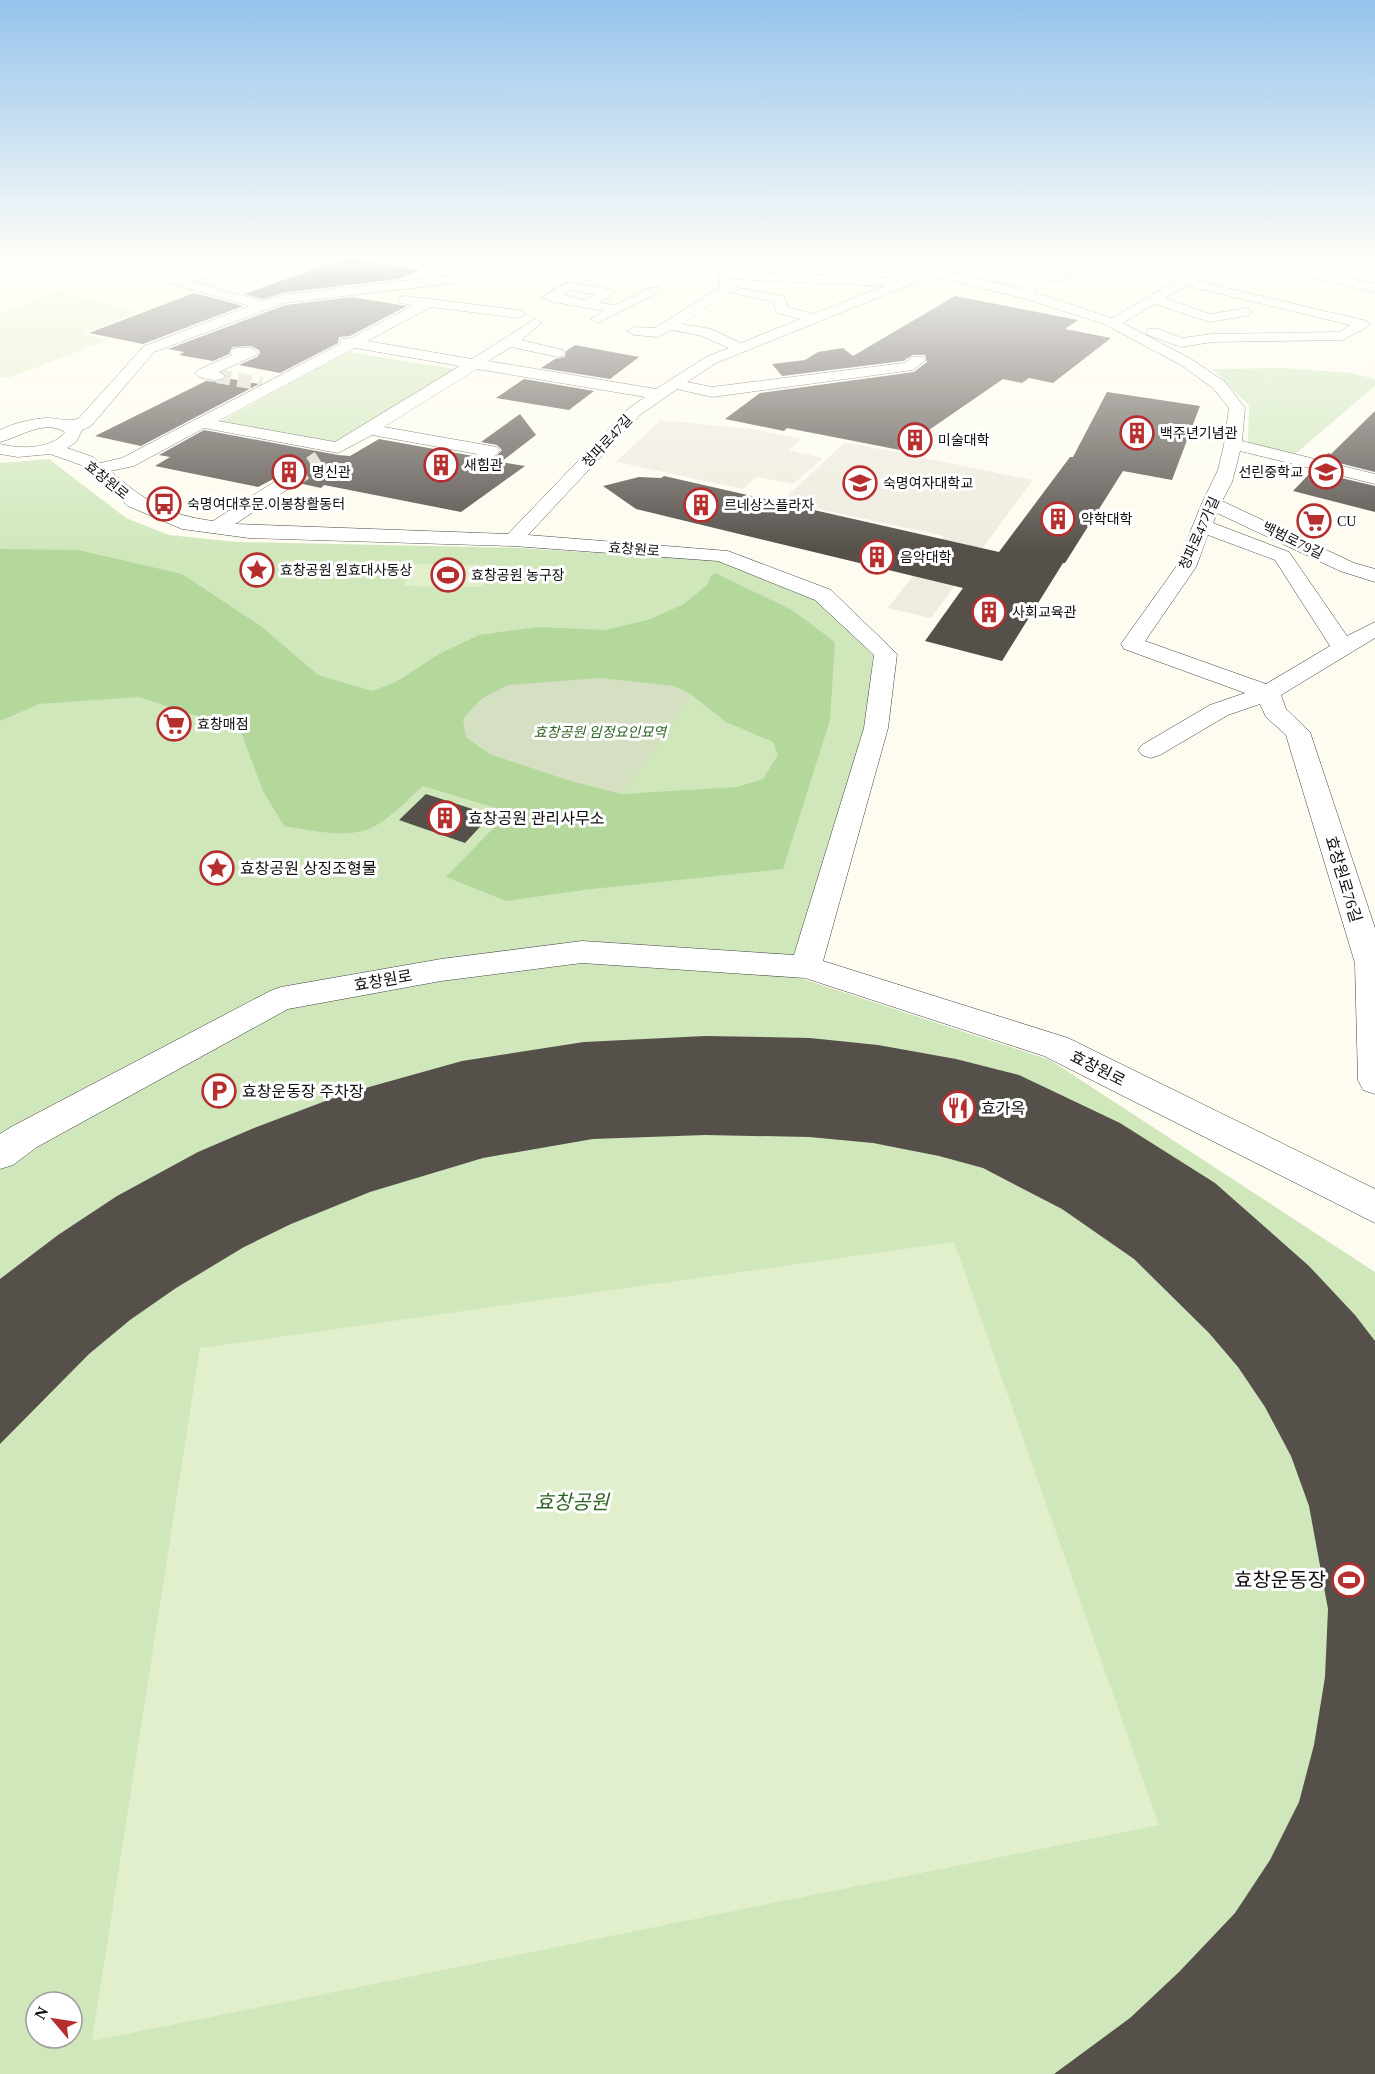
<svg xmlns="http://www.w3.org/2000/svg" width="1375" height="2074" font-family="'Times New Roman','Noto Sans KR',serif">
  <rect width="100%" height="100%" fill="#fefcf0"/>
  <path fill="#d0e7bc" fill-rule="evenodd" d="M348,352L455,369L335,444L219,422Z
    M1281,368L1352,373L1375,379V386L1294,455L1248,444L1249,405L1212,369Z
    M49,459L126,518L169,535L237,542L518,548L717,560L816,599L873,655L866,727L794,976L1050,1060L1375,1272V2074H0V463ZM36,2002H72V2038H36Z"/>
  <path fill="#b4d79c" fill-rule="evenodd" d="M0,549L78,550L182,574L262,627L318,675L372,691L396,682L439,654L479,635L538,627L605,630L648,620L684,604L708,584L710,577L715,573L792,610L835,642L830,720L783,869L583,890L506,901L446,877L509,812L423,786C406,801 385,825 363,831C337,837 309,830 284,826L263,791L240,730L139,697L39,704L0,721ZM674,686L692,695L726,722L773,742L778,755L763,779L737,787L622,794L568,780L490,754L466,737Z"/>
  <path fill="#d5dfc2" d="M600,678L674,686L692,695L622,794L568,780L490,754L466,737L463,719L481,699L508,685Z"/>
  <path fill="#e2efcd" d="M58,292L138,312L82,334L108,340L8,378L0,377V313Z
    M415,564L491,565L483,587L403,586Z
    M954,1242L1159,1825L92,2041L200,1348Z"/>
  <path fill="#eeebdf" d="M660,420L752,429L801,439L789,450L823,458L793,484L757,477L743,489L616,462Z
    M845,442L1033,480L931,618L888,608L944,536L782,501Z"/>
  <path fill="#56504b" d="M343,259H363L420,271L398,279L282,293L263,299L244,294Z
    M194,293L243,306L143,344L89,333Z
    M955,296L1078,320L1065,329L1111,338L1053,383L1029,378L1022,383L1003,379L900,450L787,428L784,431L725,419L760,393L914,372L927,362L925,355H913L903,361L782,376L772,364L805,360L818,352L843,348L853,356Z
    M352,297L407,306L350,336L339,337L338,343L280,373L239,365L257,357L260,353L259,350L251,346L232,347L229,354L213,361L179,355L184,352L168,349L285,305Z
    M575,345L639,357L610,379L541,368L555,359L565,357L566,351Z
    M226,378L259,384L141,446L95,436L206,381L219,382Z
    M524,379L594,391L569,410L496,398Z
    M1107,392L1200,406L1172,480L1123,471L1065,563H1063L1002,661L925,641L963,588L636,509L603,486L639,477L661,478L664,476L999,552L1070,457H1073Z
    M1375,411V472L1323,459L1328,453L1331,454Z
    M520,414L536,435L501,462L525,466L461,512L324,485L321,488L298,483L299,480L294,475H281L258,487L155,466L170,457L159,455L204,430L338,455L350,456L379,439L473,456L471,459L474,464L488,465L502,450L497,445L481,442Z
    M1312,471L1375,486V512L1293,491Z
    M426,794L491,815L465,843L399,820Z
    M705,1036L810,1038L878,1045L956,1059L1019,1075L1120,1123L1215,1183L1309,1266L1355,1315L1375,1341V2074H1054L1130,2018L1179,1972L1235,1913L1270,1860L1299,1802L1314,1745L1325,1677L1328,1609L1309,1506L1291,1456L1265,1407L1238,1367L1209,1333L1134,1259L1062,1209L983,1168L939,1156L873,1143L809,1137L705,1135L593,1139L483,1158L370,1192L291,1224L244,1247L176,1288L130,1320L89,1354L0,1444V1279L58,1235L117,1196L198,1152L254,1128L344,1094L462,1061L584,1042Z"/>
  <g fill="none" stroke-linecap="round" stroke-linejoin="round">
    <path stroke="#dad8ce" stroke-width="14" stroke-dasharray="14 7" stroke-linecap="butt" d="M217,376L262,384"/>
    <path stroke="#dad8ce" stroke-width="19" stroke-dasharray="19 9" stroke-linecap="butt" d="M288,481L320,460"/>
    <defs>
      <path id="minor" d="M0,259H21L0,267Z
        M92,259H113L179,278L240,259H260L193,282L263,301L282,295L453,275L483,259H499L456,283L284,303L154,352L91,426L82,430L76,442L67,448L93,457L100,463L122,458L340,344L341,339L351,338L414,305L400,303L398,300L400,297L405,296L519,310L526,314L519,318L431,307L367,341L472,359L535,319L542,323L521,340L563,350L565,353L563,356L558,357L511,347L488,361L656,389L706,357L729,348L702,336L672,330L658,337L634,335L627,331L634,327L655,328L720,287L718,280L722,259H734L732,271L891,278L897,281L916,273L856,263L850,259C908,259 965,276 1022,289L1033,275L1056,273L1054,266L1035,259C1057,259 1061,254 1070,276L1069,279L1042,282L1033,292L1112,318L1195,270L1134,269L1101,262L1099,259L1205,263L1212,259H1230L1197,281L1367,321L1369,324L1367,327L1343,340L1212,342L1181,347L1148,335L1146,332L1148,329H1158L1182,338L1212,334L1340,332L1350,325L1188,286L1165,298L1210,314L1246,308L1253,312L1246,316L1209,322L1155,304L1123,323L1191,359L1225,382L1245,408L1242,441L1375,474V484L1240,451L1232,482L1222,501L1354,563L1375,569V582L1340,571L1217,513L1213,523L1289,552L1347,636L1375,622V638L1281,695L1286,709L1310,732L1375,928V1094L1363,1090L1358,1080L1355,963L1286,735L1266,717L1260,704L1228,715L1160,755L1151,758L1142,755L1138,750L1142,745L1210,705L1245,693L1124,649L1121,644L1176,567L1202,503L1218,470L1224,445L1229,408L1213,388L1181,365L1104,324L1026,299L932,276L716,363L687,382L712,387L904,363L913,357H923L926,360L913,370L712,397L677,389L640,415L528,535L728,551L831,590L897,654L888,728L823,961L1068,1038L1375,1189V1223L1044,1056L805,978L582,963L441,981L288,1009L37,1147L13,1165L0,1169V1134L11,1127L270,991L281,987L441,959L582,941L794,955L864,728L874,655L815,600L718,561L513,546L249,538L182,529L128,506L81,465L50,454L18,457L0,454V444C20,449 51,450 65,432C44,419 20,437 0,442V430C14,423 31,419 46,418C59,418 68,423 79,418L144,346L250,306L94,262ZM731,279L885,286L813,314L788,307L784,296L733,287ZM730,292L773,302L777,313L800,319L741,343L711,329L682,324ZM355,348L460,366L335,442L218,421ZM477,369L645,397L628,409L508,534L235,524L294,485L297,481L294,477H282L213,521C167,515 145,501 110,471L134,466L204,428L338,453L372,435L477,454L473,459L476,463H488L500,451L497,447L384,427ZM1208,535L1275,560L1330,646L1266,684L1145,641L1196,567Z
        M1240,259H1264L1375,284V292L1246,263Z
        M569,282L613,290L615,293L600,303L615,305L650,288H660L662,291L598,323L591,319L603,311L549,301L542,297ZM571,290L595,295L585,300L562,295Z
        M237,348H251L258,352L256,355L219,372L225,376L222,379C215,381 200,380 195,373L198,370L232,355L230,352L232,349Z"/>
    </defs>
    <use href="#minor" stroke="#414141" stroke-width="1"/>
    <use href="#minor" fill="#fff" fill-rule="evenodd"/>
  </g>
  <linearGradient id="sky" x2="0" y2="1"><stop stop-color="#95c3ec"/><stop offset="0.47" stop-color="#fffef8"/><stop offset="1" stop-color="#fffef8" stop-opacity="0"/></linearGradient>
  <rect width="1375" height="550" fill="url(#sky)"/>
  <defs>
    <symbol id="building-ring" viewBox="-11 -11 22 22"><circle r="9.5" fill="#fff" stroke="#b72e2f" stroke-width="1.5"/><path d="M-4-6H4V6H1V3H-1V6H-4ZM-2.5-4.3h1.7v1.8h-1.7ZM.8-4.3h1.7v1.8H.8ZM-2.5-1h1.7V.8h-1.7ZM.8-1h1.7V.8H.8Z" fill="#b72e2f"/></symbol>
    <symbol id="school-ring" viewBox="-11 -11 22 22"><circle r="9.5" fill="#fff" stroke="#b72e2f" stroke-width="1.5"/><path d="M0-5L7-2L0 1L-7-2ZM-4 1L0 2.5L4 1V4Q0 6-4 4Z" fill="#b72e2f"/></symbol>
    <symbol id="university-ring" viewBox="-11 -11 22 22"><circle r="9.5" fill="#fff" stroke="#b72e2f" stroke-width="1.5"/><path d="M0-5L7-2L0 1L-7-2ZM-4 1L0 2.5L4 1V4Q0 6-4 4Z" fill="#b72e2f"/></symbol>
    <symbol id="bus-ring" viewBox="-11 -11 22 22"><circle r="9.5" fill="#fff" stroke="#b72e2f" stroke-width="1.5"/><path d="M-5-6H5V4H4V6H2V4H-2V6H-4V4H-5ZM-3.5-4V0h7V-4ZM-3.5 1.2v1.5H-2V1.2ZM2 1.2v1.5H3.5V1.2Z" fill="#b72e2f"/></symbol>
    <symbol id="supermarket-ring" viewBox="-11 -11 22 22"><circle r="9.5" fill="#fff" stroke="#b72e2f" stroke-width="1.5"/><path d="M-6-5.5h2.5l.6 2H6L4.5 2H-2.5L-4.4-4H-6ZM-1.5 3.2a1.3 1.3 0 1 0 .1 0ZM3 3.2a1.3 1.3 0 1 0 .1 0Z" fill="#b72e2f"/></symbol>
    <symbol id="sight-ring" viewBox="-11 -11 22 22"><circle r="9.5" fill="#fff" stroke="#b72e2f" stroke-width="1.5"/><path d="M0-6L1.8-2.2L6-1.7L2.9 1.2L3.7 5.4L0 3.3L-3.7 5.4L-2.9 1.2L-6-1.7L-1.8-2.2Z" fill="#b72e2f"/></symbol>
    <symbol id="stadium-ring" viewBox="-11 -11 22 22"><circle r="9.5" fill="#fff" stroke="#b72e2f" stroke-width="1.5"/><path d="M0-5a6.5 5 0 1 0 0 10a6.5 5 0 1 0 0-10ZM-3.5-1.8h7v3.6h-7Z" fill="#b72e2f"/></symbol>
    <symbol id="parking-ring" viewBox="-11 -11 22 22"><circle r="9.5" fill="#fff" stroke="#b72e2f" stroke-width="1.5"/><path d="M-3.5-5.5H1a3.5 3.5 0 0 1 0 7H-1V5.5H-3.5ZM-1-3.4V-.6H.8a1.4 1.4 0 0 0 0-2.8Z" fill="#b72e2f"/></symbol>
    <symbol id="restaurant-ring" viewBox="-11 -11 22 22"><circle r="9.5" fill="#fff" stroke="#b72e2f" stroke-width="1.5"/><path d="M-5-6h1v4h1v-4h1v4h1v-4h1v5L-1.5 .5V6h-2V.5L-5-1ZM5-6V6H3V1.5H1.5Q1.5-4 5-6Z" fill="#b72e2f"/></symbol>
  </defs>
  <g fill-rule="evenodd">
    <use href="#building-ring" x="1118" y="414" width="38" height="38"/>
    <use href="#building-ring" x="896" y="421" width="38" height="38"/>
    <use href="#building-ring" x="422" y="446" width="38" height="38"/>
    <use href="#building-ring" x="270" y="453" width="38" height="38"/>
    <use href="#school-ring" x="1307" y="453" width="38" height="38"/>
    <use href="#university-ring" x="841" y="464" width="38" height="38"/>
    <use href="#bus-ring" x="145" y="485" width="38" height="38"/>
    <use href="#building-ring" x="682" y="486" width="38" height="38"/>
    <use href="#building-ring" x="1039" y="500" width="38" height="38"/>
    <use href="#supermarket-ring" x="1295" y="502" width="38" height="38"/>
    <use href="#building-ring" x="858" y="538" width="38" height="38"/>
    <use href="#sight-ring" x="238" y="551" width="38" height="38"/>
    <use href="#stadium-ring" x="429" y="556" width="38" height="38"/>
    <use href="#building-ring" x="970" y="593" width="38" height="38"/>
    <use href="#supermarket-ring" x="155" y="705" width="38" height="38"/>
    <use href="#building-ring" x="426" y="799" width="38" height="38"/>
    <use href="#sight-ring" x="198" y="849" width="38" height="38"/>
    <use href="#parking-ring" x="200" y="1072" width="38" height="38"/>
    <use href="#restaurant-ring" x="939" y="1089" width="38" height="38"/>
    <use href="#stadium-ring" x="1330" y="1561" width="38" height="38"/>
  </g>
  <g text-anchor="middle" stroke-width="6" stroke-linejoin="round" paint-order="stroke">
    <g font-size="14" fill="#0e0e0e" stroke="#fff" text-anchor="start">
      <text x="1160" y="438">백주년기념관</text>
      <text x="938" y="445">미술대학</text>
      <text x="464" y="470">새힘관</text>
      <text x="312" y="477">명신관</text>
      <text x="1303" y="477" text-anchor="end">선린중학교</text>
      <text x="883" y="488">숙명여자대학교</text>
      <text x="187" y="509">숙명여대후문.이봉창활동터</text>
      <text x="724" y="510">르네상스플라자</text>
      <text x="1081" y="524">약학대학</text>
      <text x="1337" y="526">CU</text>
      <text x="900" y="562">음악대학</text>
      <text x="280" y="575">효창공원 원효대사동상</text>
      <text x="471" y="580">효창공원 농구장</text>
      <text x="1012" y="617">사회교육관</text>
      <text x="197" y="729">효창매점</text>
    </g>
    <g font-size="14" fill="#0e0e0e" stroke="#fff">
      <text transform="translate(607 441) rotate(-47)" y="5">청파로47길</text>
      <text transform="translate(107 480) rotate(39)" y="5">효창원로</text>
      <text transform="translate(1199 533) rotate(-66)" y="5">청파로47가길</text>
      <text transform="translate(1293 540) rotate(26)" y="5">백범로79길</text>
      <text transform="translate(634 549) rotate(4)" y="5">효창원로</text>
    </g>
    <g font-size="14" font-style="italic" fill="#2d6322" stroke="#fff">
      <text x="600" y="737">효창공원 임정요인묘역</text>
    </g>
    <g font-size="16" fill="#0e0e0e" stroke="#fff" text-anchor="start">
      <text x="468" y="824">효창공원 관리사무소</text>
      <text x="240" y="874">효창공원 상징조형물</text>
      <text x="242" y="1097">효창운동장 주차장</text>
      <text x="981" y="1114">효가옥</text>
    </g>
    <g font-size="16" fill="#0e0e0e" stroke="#fff">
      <text transform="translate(1344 879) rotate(73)" y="6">효창원로76길</text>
      <text transform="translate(383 980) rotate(-10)" y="6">효창원로</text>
      <text transform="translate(1098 1068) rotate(27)" y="6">효창원로</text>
    </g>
    <g font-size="20" font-style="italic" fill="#2d6322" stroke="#fff">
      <text x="572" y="1509">효창공원</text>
    </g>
    <g font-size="20" fill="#0e0e0e" stroke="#fff" text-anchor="end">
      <text x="1326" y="1587">효창운동장</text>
    </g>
  </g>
  <g transform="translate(54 2020) rotate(299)"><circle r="28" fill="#ffffff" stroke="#9f9f9f" stroke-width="1.5"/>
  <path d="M0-4.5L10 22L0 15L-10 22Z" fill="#b72e2f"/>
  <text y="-9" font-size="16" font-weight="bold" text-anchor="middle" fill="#0e0e0e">N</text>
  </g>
</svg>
